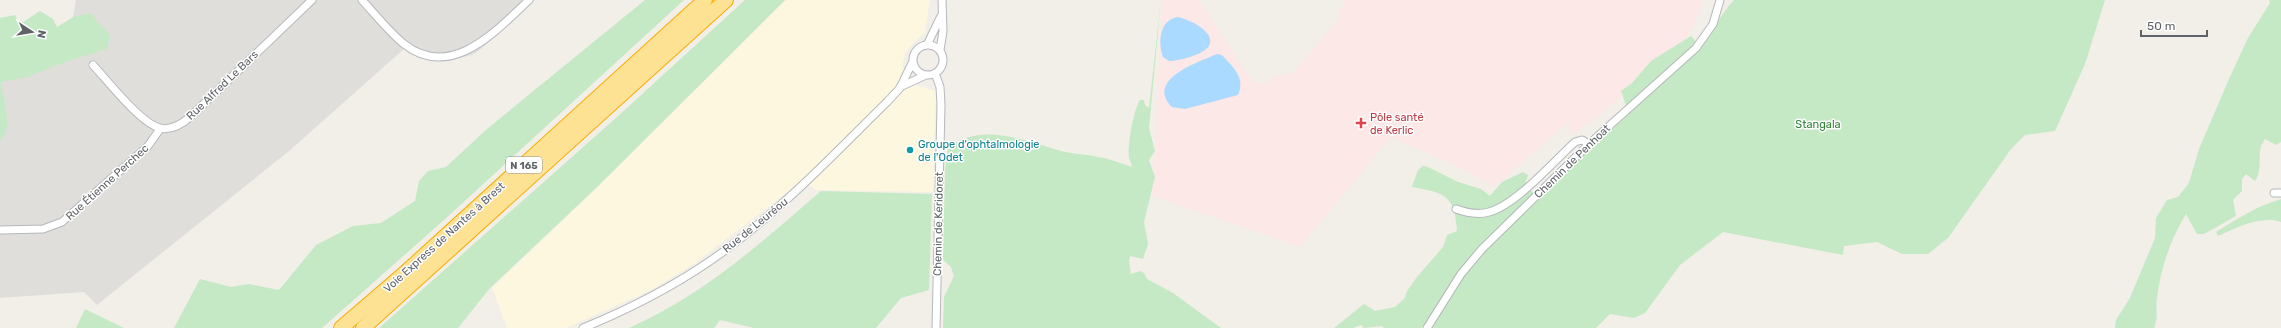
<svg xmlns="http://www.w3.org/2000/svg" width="2281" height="328" font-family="Rubik,sans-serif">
  <rect width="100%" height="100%" fill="#f1efe8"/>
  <path fill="#fef7e0" d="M786,0H930L925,32L910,46L905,53L902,68L918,86L936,91L933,192L816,190L802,181L695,263L651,290L566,328H507L492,288L596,189Z"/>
  <path fill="#e0deda" d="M76,0H535L481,49L472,55L447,61H435L420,57L404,49L289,151L97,305L84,292L0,298V79L71,29Z"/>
  <path fill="#fce8e6" d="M1162,0H1199L1253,83H1265L1274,76L1293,73L1338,20L1344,0H1702L1694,25L1686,38L1641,79L1596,119L1570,136V124L1567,123L1494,187L1469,172L1391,137L1300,247L1152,196Z"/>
  <path fill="#c5e8c5" d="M645,0H684L444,220L322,328H174L200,279L231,287L249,284L279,290L316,245L353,226L381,223L415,201L419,181L428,171L446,167L487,129Z
    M745,0H785L596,188L490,288L458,328H379L617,117Z
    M1161,0L1149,128L1155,151L1149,160L1155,177L1144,222L1148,244L1143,259L1130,256L1129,261L1131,274L1140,271L1144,273L1147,279L1173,293L1221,328H943L944,297L954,276L951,267L943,260L945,172L948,148C981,121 1025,141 1061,151C1072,154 1083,154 1094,156C1107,158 1120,163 1132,167C1132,164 1130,161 1129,158C1127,147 1134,108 1140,100H1144L1145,105L1149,108Z
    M1734,0H2105L2085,64L2055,131L2025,135L2011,149L1948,238L1928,254H1902L1877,242L1844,246L1843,255L1723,232L1680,265L1645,313L1634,318L1610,314L1596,328H1431L1426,322L1421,328H1384L1382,326L1364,328L1361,325L1353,328H1334L1364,304L1375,311L1395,307L1405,298L1407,291L1417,277L1443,247L1447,235L1457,231C1455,195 1445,193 1412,187L1418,170L1423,166L1428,167L1458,182L1481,189L1490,196L1502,182L1523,172L1528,175L1525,184L1538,198L1629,114L1621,91L1632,83L1651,61L1691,36L1700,47C1713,32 1721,13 1734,0Z
    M2269,0H2281V142L2276,145L2265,139C2254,154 2265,165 2255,181L2246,174L2242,179V191L2233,200L2236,216L2204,234H2197L2186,214C2171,238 2160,270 2157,298C2155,309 2159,317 2154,328H2115L2116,320L2130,298L2155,238L2156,218L2167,200L2178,197L2189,183L2199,149L2229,79L2248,38L2270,3Z
    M40,11L53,19L57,27L75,16L92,13C98,26 103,25 110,36L107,49L65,62L28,77L1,82C3,100 14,126 0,141V18L15,15L20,24Z
    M821,191L932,194L929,290L901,298L876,328H754L720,320L714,328H629C702,296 761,243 821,191Z
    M2281,199V222C2261,215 2236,228 2218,236L2216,232C2237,219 2257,206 2281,199Z
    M85,309L124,328H76Z"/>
  <path fill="#aadaff" d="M1178,17C1188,19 1217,32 1209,46C1203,55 1178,61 1169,61L1163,57C1158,42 1159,20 1178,17Z
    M1217,54L1222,55C1233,67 1246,78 1238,95L1185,109L1172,107C1145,79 1199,62 1217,54Z"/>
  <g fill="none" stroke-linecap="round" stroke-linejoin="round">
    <defs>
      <path id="street" d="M362,0C375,14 389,32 404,44C451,81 496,31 529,0
        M927,45L941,16
        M913 60a15 15 0 1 1 30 0a15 15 0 1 1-30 0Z
        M940,50L943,31L942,0
        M93,65C107,80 141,124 160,128C172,131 182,124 190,117L312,0
        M935,73L940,87L941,105L936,328
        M900,87L926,75
        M2274,193H2281
        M1456,209C1467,213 1478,215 1489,212C1516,205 1554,161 1575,142L1582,140L1589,144
        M0,230L43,229L62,222L148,146L160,129
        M583,328C637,306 690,278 736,242C791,200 838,150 887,102L900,88L913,61
        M1427,328L1461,274L1482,249L1589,144L1696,48L1713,24L1720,0"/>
      <path id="highway" d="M341,328L406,272L705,0
        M363,328L726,0"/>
    </defs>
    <use href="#street" stroke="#b5b8bc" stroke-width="9"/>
    <use href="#highway" stroke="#f9ab00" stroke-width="16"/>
    <use href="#street" stroke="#fff" stroke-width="7"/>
    <use href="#highway" stroke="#fde293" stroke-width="14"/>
  </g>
  <path fill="#e0444e" stroke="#fff" stroke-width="1.5" d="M1359 117h4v4h4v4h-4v4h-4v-4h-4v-4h4z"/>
  <circle fill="#0f9aa8" stroke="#fff" stroke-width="1.5" cx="910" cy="150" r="4"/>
  <g text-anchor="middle" stroke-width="3" stroke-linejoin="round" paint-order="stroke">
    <rect fill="#fff" stroke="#8f9295" stroke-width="1" x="506" y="157" width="36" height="16" rx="3"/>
    <g font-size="10" font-weight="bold" fill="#5f6368">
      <text x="524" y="169">N 165</text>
    </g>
    <g font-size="11" fill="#5f6368" stroke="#fff">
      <text transform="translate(222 85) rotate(-44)" y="4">Rue Alfred Le Bars</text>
      <text transform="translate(1572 161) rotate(-44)" y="4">Chemin de Penhoat</text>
      <text transform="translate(107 182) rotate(-42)" y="4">Rue Étienne Perchec</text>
      <text transform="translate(938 224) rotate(-89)" y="4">Chemin de Keridoret</text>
      <text transform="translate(755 225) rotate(-39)" y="4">Rue de Leuréou</text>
      <text transform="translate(444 237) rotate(-42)" y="4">Voie Express de Nantes à Brest</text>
    </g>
    <g font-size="11" fill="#be3a42" stroke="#fff" text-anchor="start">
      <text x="1370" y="121">Pôle santé<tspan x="1370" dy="13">de Kerlic</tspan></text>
    </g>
    <g font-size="11" fill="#348238" stroke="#fff">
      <text x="1818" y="128">Stangala</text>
    </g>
    <g font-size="11" fill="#0d838f" stroke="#fff" text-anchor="start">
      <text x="918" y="148">Groupe d'ophtalmologie<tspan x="918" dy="13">de l'Odet</tspan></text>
    </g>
  </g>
  <g transform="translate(32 32) rotate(102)" stroke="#ffffff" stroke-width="3" paint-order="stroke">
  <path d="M0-3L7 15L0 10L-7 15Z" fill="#5f6368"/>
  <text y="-6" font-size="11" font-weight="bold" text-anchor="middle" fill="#5f6368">N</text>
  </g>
  <path d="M2141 30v6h66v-6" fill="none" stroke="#5f6368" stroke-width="2"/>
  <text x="2147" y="30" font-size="12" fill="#5f6368" stroke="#ffffff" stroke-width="3" paint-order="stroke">50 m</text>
</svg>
